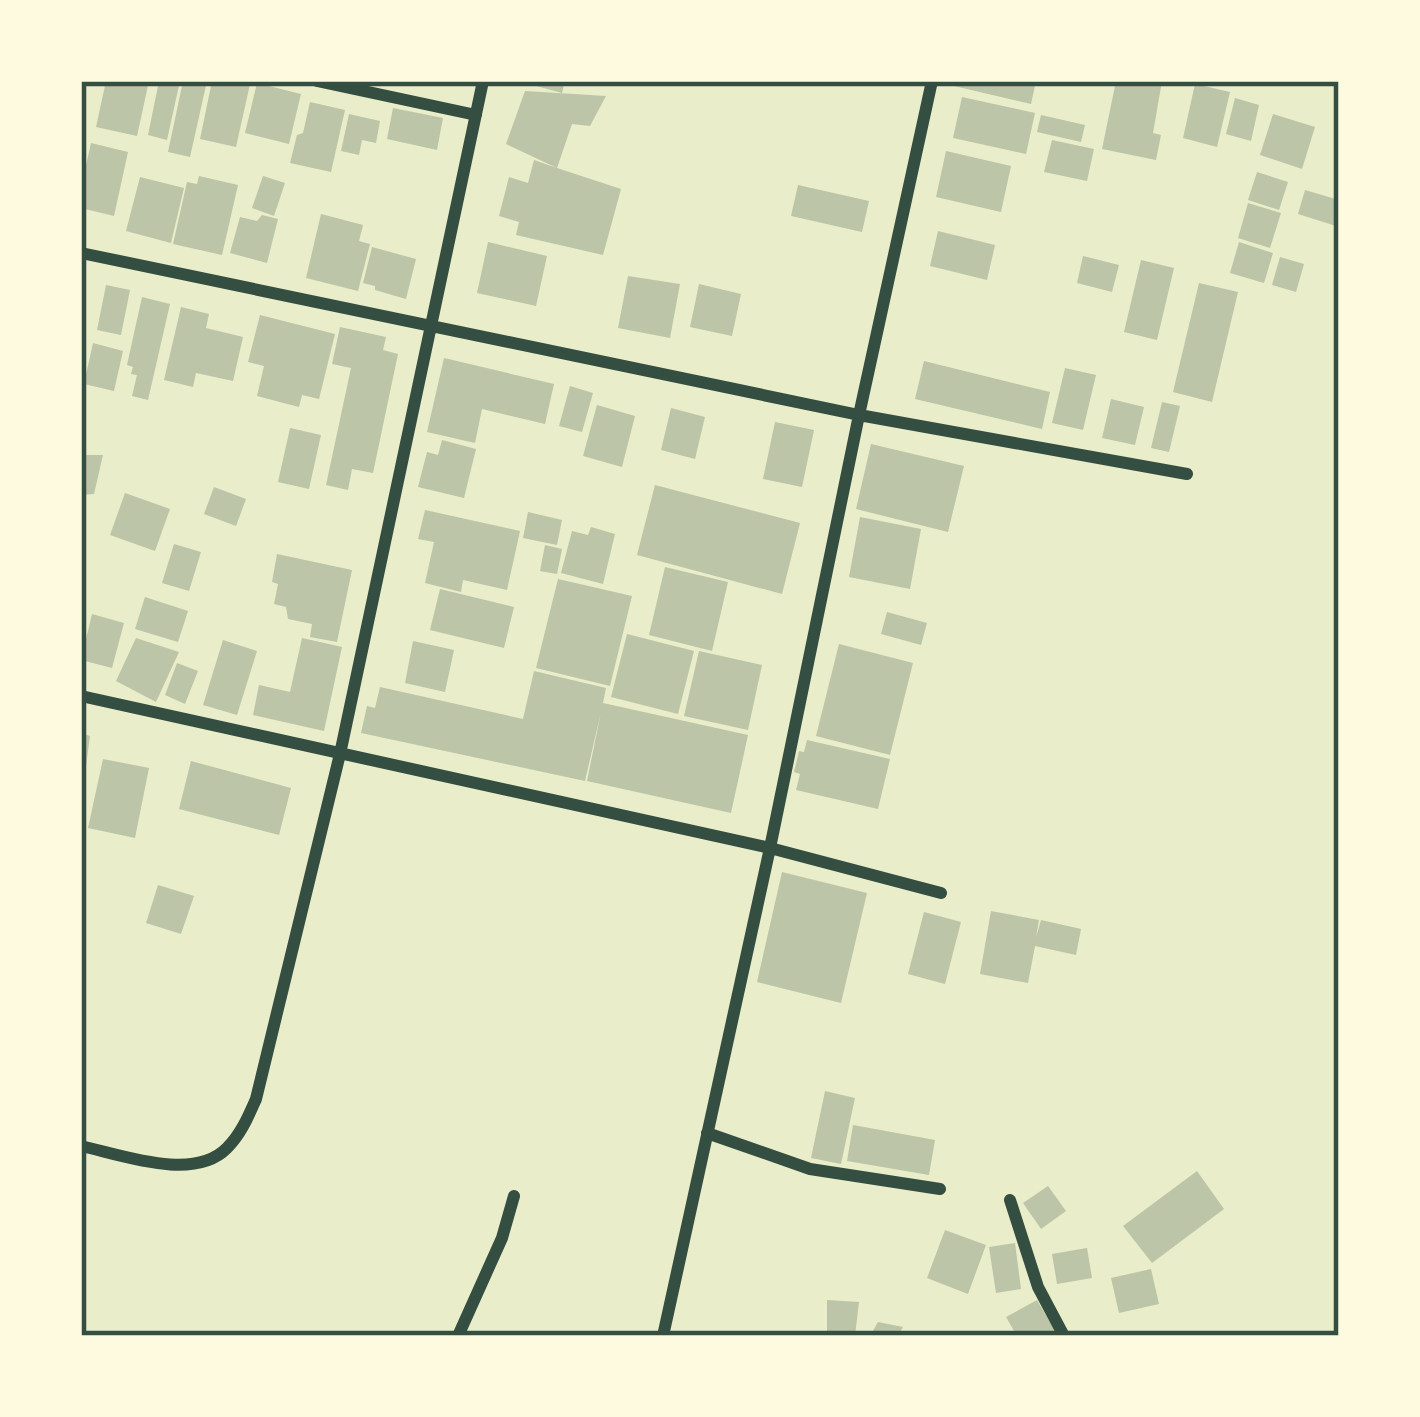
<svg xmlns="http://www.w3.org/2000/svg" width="1420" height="1417" font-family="'Open Sans',sans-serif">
  <rect width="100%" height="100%" fill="#e9edc9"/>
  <path fill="#bcc5a7" d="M106,81H149L137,136L96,127Z
    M159,81H180L167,140L148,135Z
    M183,81H207L190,157L168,152Z
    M212,81L250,84L236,147L200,139Z
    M518,81H565L562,93Z
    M955,81H1036L1031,104L954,86Z
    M1116,81H1162L1153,133L1161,135L1156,160L1102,149Z
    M257,83L301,94L289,144L245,133Z
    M1195,84L1230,92L1217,147L1183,138Z
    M525,91L606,96L590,126L572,124L557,168L621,189L603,255L516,235L519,222L499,216L509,177L528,183L534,160L557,168L506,144Z
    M962,97L1035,113L1026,154L953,138Z
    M1235,98L1259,105L1251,141L1226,134Z
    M310,102L345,110L331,172L290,163L297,135L303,133Z
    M393,108L443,118L437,150L387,139Z
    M349,114L380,121L376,143L362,140L359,155L341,151Z
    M1273,114L1315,127L1302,169L1260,155Z
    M1041,115L1085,125L1081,142L1037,132Z
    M1052,140L1094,149L1087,181L1044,172Z
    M91,143L128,152L114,216L81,208V188Z
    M946,151L1011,166L1001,212L936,197Z
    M1257,172L1288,182L1279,210L1248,200Z
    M199,176L238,185L222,255L173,244L187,182L197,184Z
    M263,176L285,183L274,216L252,208Z
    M140,177L184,188L171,243L126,231Z
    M798,185L869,201L862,232L791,216Z
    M1305,190L1339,200V227L1298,214Z
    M1248,203L1281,213L1270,248L1238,238Z
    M321,214L363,225L359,241L370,244L358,291L306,278Z
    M262,215L278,219L267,263L230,253L240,217L257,221Z
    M938,231L995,245L987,280L930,266Z
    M488,242L547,256L536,306L477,293Z
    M1239,242L1273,253L1264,283L1230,273Z
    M372,247L416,259L406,299L375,290V286L363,283Z
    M1083,256L1119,265L1112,292L1077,283Z
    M1280,257L1304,264L1296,292L1272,285Z
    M1141,260L1174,268L1157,340L1124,332Z
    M628,276L680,284L670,338L618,328Z
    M1199,283L1238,292L1212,402L1173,392Z
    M699,284L741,294L732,336L690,327Z
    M106,285L130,290L121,335L97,330Z
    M142,297L170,304L148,400L132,396L137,375L131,374L133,367L127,365Z
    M181,307L209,314L206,328L243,337L233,381L196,373L193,387L164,380Z
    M260,315L335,334L319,399L302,395L299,407L257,396L264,366L248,362Z
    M340,327L386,337L383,350L398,354L373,473L352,469L348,490L326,485L351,368L332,364Z
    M93,343L123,351L114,391L84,384Z
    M444,358L554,384L545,424L482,409L475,443L427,432Z
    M924,361L1050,392L1042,429L915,399Z
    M1065,368L1096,375L1083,430L1052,423Z
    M570,386L593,393L582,432L559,426Z
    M1111,399L1144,407L1135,445L1102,438Z
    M1162,402L1180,406L1169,452L1151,448Z
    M597,405L635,416L622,467L583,456Z
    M671,408L705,417L695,459L661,450Z
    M775,422L814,430L802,487L763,479Z
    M290,428L321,435L309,489L278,482Z
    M442,440L476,449L464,498L418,487L427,452L438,455Z
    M871,444L964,466L948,532L856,509Z
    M81,455H103L94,494L81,495Z
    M655,485L800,523L782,594L637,555Z
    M214,487L246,499L236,526L204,514Z
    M125,493L170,509L155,551L110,535Z
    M425,510L520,531L507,590L463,580L461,592L425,583L434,542L418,539Z
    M528,512L562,520L557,545L523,538Z
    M860,517L921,529L910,589L849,577Z
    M591,527L615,534L603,584L561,573L572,531L588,535Z
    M174,544L201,552L189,591L162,583Z
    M545,545L562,549L557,574L540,571Z
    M277,554L352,570L337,642L310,637L312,624L288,619L286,607L274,604L278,584L272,582Z
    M665,567L728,582L712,651L649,635Z
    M558,579L632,596L610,686L536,668Z
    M440,589L514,607L504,648L430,630Z
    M145,597L188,611L178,642L135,629Z
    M887,612L927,623L921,645L881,634Z
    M92,614L124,623L112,668L81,660Z
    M627,634L694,651L678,714L611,697Z
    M136,638L179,652L156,702L116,681Z
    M302,638L342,647L324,731L253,715L259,685L290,692Z
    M223,640L257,651L237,715L203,705Z
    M413,641L454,650L445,692L405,683Z
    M839,644L913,663L890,755L816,736Z
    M699,651L762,665L748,730L684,716Z
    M177,663L198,671L185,704L165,695Z
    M534,671L606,688L603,703L748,735L731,813L587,781L601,712L585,781L361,733L367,706L375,708L380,687L523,719Z
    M81,733L90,736L84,781H81Z
    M807,740L890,759L878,809L796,790L800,774L794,772L799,751L804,752Z
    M103,759L149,768L135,838L88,828Z
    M191,761L291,788L279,835L179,809Z
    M782,872L867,893L841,1003L757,982Z
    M158,885L194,896L181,934L146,923Z
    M991,911L1039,920L1036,937L1041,920L1081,929L1076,955L1035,946L1028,983L980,974Z
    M924,912L961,922L945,984L908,974Z
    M825,1091L855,1098L841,1164L811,1158Z
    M853,1125L935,1140L929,1175L847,1161Z
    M1197,1171L1224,1209L1152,1263L1123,1226Z
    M1048,1186L1066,1211L1041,1229L1023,1203Z
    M945,1230L986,1245L968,1294L927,1278Z
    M1015,1243L1021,1289L996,1293L989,1247Z
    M1087,1248L1092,1278L1057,1284L1052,1254Z
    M1151,1269L1159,1304L1119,1313L1111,1278Z
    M827,1300L859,1302L855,1336H827Z
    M1037,1300L1058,1336H1017L1006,1317Z
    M878,1322L903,1327L898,1336H870Z"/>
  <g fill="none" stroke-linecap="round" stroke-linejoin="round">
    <path stroke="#344e41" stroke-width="12" d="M317,81L476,115
      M81,253L859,415L1187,474
      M81,696L770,848L941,893
      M707,1133L810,1169L940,1189
      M81,1146C122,1155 194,1182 227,1148C241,1134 248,1117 256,1099L340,754L483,81
      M1010,1200L1038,1287L1064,1336
      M458,1336L502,1238L514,1196
      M663,1336L770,848L859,415L932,81"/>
  </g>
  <rect width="1420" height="1417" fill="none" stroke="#fefae0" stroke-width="168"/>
  <rect x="84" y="84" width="1252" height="1249" fill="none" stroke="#344e41" stroke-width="4.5"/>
</svg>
